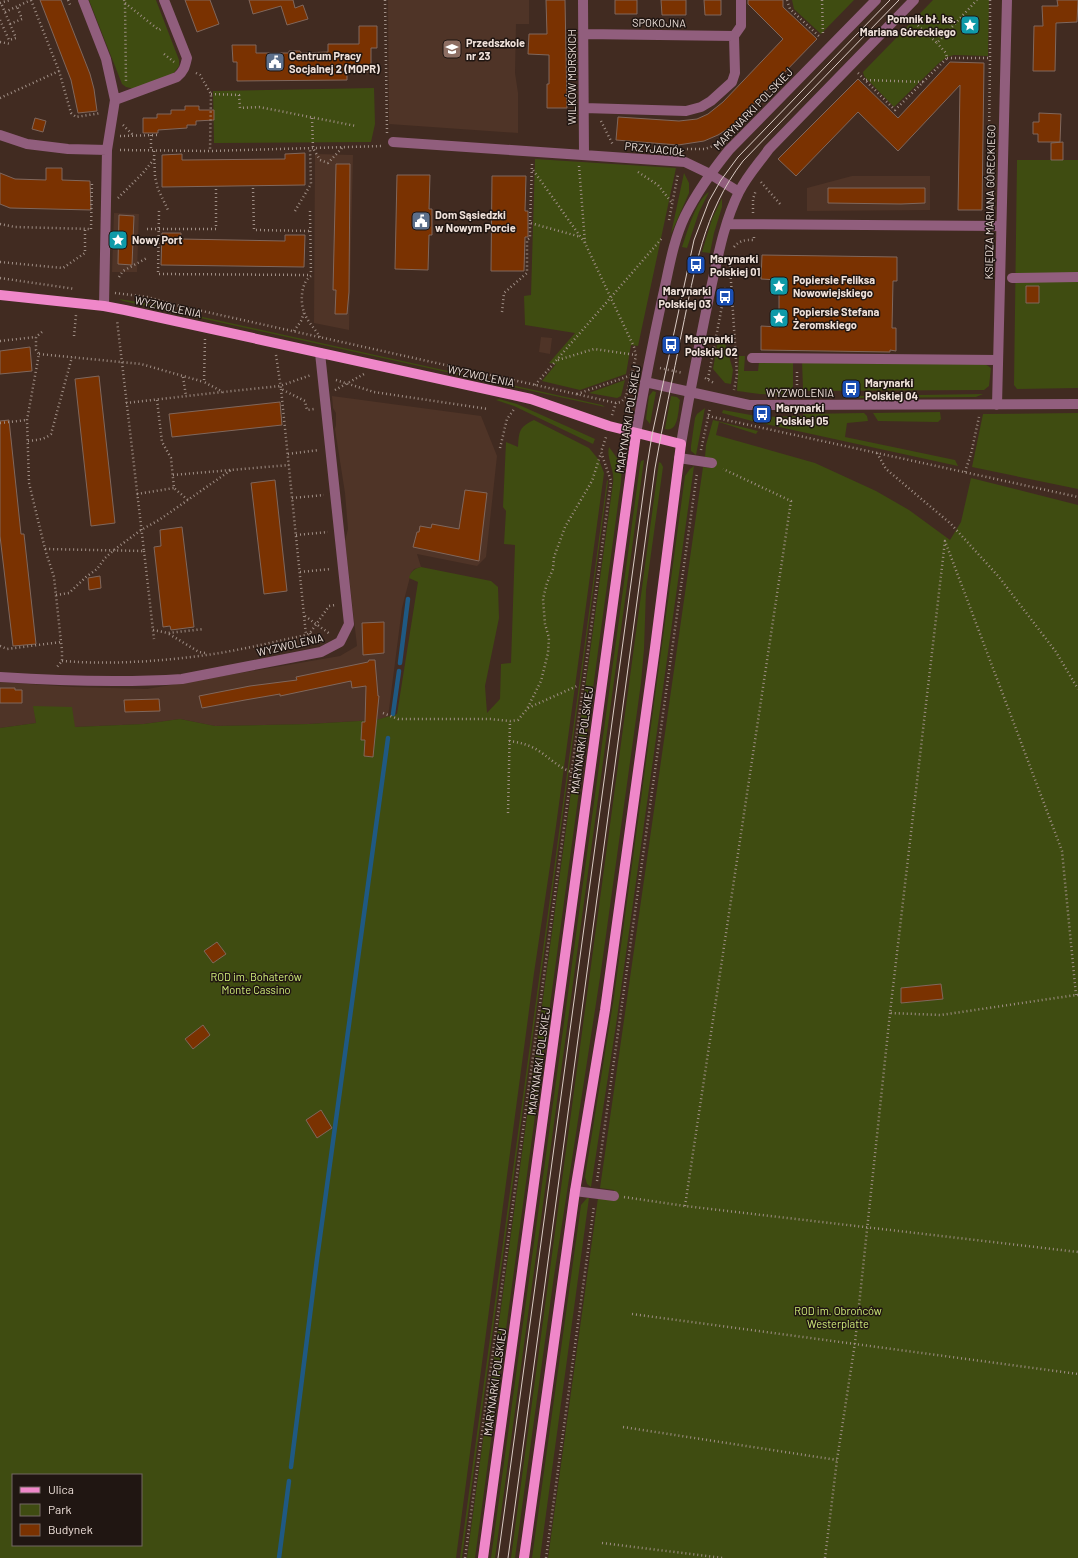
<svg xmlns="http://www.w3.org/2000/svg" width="1078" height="1558" font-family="Barlow,sans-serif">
  <rect width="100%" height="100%" fill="#412b21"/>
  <path fill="#4f3427" d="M388,0H529V24H516L515,73L518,93V133L389,124Z
    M315,154L353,155L349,330L314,323Z
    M852,176H930V210L807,211V188Z
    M114,213L139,214L137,272H112Z
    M541,337L552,338L550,354L539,352Z
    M332,396L481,416L497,456L486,557L477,566L417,554L421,567L414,569L411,573L402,608L388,717L376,720L309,724L215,726L180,719L144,724L75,727L34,706L36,723L0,728V682L73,687L147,689L340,656L357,646L345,541L348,529L345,493L335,429L336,425V413L333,408Z"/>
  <path fill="#3f4c11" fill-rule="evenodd" d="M89,0H156L179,60V66L173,74L135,89L126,87L122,84Z
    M792,0H854L821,34L794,9Z
    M933,0H989L988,56L954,55L947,57L939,63L894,107L864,76L863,72Z
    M374,88L375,124L371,142L214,143L213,91Z
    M535,159L676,168L638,346L631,345L626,374L580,390L542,381L556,364L549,363L575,333L525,325L524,296L531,295Z
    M1017,160H1078V388L1017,389L1014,385Z
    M684,173L689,183V193L671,234Z
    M709,192L699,212L687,248L682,247C687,232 696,200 709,192Z
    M722,198V207L714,233L710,253L702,252L712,219Z
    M119,299L150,304L171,310L602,405L605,407L123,301Z
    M718,340H724L725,342L733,370L731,384L725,383L713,369Z
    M739,356H745L744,371H758L759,362H793V386L792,391C783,399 748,392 737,391Z
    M802,361L985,364L991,368L989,386L984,390L805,391L803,389Z
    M625,380L621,396L617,398L589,393Z
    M653,391L656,392L650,424L646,419L649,396Z
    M983,394L976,397L859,398V396Z
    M671,396L677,397L680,400C678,410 679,433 665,429Z
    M499,399L517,404L595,439L593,444L514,406L496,400Z
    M705,408L696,455L691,451V446L695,418L697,414Z
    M723,410L762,417L803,416V414L864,413L867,416L868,421L847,423L845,437L955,460L958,466L752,421L722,413Z
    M940,412L941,419L938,422L878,421L873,413Z
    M1078,413V489L972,467L983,414Z
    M534,420L589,448L599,460L604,473L556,826L534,973L456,1558H0V728L36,723L33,706L72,707L75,727L144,724L180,719L215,726L309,724L376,720L397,714L418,582L409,578C411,571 414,569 421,567L491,581L498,587L499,618L485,686L487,713L500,699L501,664L511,663L515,545L504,544L506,511L503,507L506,442L518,447C519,431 519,427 534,420ZM13,1475H141V1545H13Z
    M713,420L758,431L756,434L719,422L716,435L815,463L876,491L909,510L950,540L961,522L971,478L1078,505V1558H548L598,1198L613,1199L614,1190L600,1188L703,467L711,468L712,463L705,457L706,445Z
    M609,447L622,465L621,482L475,1558H467L613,483C615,470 606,458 609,447Z
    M644,460L495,1558H491L640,465L641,461Z
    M659,462L661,463L663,467L646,590L644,649L641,683L601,971L554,1276L515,1558H511Z
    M694,466L616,1025L591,1187L587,1184L585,1177L614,997L685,476L690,469Z
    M607,480L608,481L462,1558H460Z
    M587,1198H589L540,1558H532L581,1205Z"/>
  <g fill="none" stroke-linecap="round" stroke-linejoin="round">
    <path stroke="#1f5983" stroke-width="4.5" d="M400,663L408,599
      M393,714L399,671
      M291,1467L317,1259L388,738
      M279,1558L289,1481"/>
  </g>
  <path fill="#7a3201" stroke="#80675c" d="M40,0H61L90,74L94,89L97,111L78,113L71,80Z
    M185,0H210L219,24L197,32Z
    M249,0H293L295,8L303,5L308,19L287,25L281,6L253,14Z
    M546,0H565L567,108H547V84H549V55L528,54L529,34H547Z
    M615,0H637V14H615Z
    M661,0H686V15H662Z
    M704,0H721V15H705Z
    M748,0H783V7L817,39L742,116L731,127L718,135L704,141L678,145L616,140L618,117L679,121L697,119L708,114L723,102L783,39L748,4Z
    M1057,0H1078L1077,22L1056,23L1055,71H1033L1034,26H1043L1042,6H1058Z
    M359,26H377V48H371V72H347V80L237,81V62H233L232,45H256V53H289V51H300L301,53L328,52V44H359Z
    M950,62L984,63L982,210H958L960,85L898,151L858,112L796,176L778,159L858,79L898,118Z
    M185,106H199V110H214V120L196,121V125H187V128L158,130V133H143V118H157V114H171V110H185Z
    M1039,113L1061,114L1060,142H1038V134H1033V122H1039Z
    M35,118L46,121L43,132L32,129Z
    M1063,142V160H1051V143Z
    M305,153V185L162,187V155L182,154V160L285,159V154Z
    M336,164H350L349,292L347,314H335L336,290H333Z
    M46,168H62V180L90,181L91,210L10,208L0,204V173L15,179L46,180Z
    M397,175H430L429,209H432V235H429L428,270L395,269Z
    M492,176H526L525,211H528V237H525L524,271H491Z
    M828,188H925V203L901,204L828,203Z
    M119,215L134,216L132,265L118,264Z
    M162,233H181V239L285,241V235H305L304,267L161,265Z
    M762,255L897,257V281H893L892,328H896V351L890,350V352L761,350V326L779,327V280L761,279Z
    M1026,286H1039V303H1026Z
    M30,347L32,371L0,374V351Z
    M99,376L115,523L91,526L75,379Z
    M280,402L282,425L172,437L169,414Z
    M9,420L21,534H24L36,644L13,646L0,536V421Z
    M275,480L287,591L264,594L251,483Z
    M465,490L487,493L479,561L413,547L417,532H419L420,526L431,528L432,524L459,529Z
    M182,527L194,627L171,630L170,626L163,627L154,547L161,546L160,530Z
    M100,576L101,588L89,590L88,578Z
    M384,622V653L363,655L362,623Z
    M369,660H375L378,696H379L373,757L364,756L365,740H361L362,722H365L366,686L352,688L351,681L280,696V694L245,700L202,708L199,696L250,686L297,680L296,677L368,662Z
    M0,688H15V690H22V703H0Z
    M159,699L160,711L125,712L124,700Z
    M217,942L226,954L213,963L204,951Z
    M941,984L943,999L901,1003V988Z
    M203,1025L210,1035L193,1049L185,1039Z
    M321,1110L332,1128L317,1138L306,1120Z"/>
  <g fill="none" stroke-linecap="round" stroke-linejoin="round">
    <path stroke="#a08f86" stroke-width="2.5" stroke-dasharray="1 3" stroke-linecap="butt" d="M31,0L59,71L71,113L76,117L101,113
      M68,0L71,7
      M124,0L125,3L126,83
      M385,0L387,133
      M787,0L790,9L821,38
      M822,0L823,36
      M0,3L10,0
      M125,3L159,30L163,28
      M5,12L31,0
      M0,20L9,40L16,38L1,3
      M912,20L937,43L977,0
      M10,24L22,19L17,6
      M0,42L11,44
      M164,54L174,62
      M947,58H990V0
      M196,73L200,75L211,94L210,151
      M858,73L895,110L947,58L946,53L937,43
      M866,80L923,82
      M211,94L239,95L240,108L259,107L356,126
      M0,98L59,71
      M312,118L313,148L320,160L328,163L343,147
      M601,121L613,145
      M123,125L133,135
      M151,135V150
      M120,136L160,135
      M989,141L990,58
      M687,149H705L716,145
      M120,150L210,151L383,146
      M154,151L155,177L158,189L168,210
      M532,164L530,223L581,237
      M579,166L585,243
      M638,172L658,185L672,203
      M761,182L780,204
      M253,188L254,230L311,231
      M118,198L142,174L155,158
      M159,211L158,274L311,275
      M295,211L311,184L310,148
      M310,211L311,275
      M753,213V199L756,190
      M669,220L678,174
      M0,224L15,227L91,229
      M91,229L92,181
      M147,229H216V188
      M734,247C740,240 745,240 754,240V236
      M0,262L63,268L85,253V229
      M730,266L737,375L734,390
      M311,276C301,282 300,302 304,312C307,321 315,329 320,337
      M119,277L123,271L147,258
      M0,278L75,289
      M115,293L147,297L184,307L576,394L616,403L621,402L626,397L636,356L634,347L585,243L533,170
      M502,312L504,293L527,273V240L530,238V223
      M294,331L301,321L304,313
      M42,332L36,337V350L39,354L27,420L29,483L45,549L144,551L117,320
      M74,336L76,315
      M205,339L204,382L223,392L280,386L311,375
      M0,341L36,337
      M39,354L141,364L204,382
      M276,355L281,389L305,401L307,410L314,409
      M558,360L594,349L636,355
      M660,368L683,373
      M183,377L186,396
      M705,378L714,383
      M708,379L726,285
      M336,380L374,392L488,409
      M535,385L663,237
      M281,389L306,635
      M335,390L364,374
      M797,393V371
      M577,394L632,375
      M157,400L162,442L171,458L174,488L188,500
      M126,403L222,392
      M612,415L616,403
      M708,416L1078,497
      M0,423L27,420
      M28,441C36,440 44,440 51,434L72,357
      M500,448L507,419L515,408
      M701,450L710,408
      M877,453L886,469L951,524L999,577L1056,652L1078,689
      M288,454L319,450
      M965,472L971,454L979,417
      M173,475L289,465
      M137,494L174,488
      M292,498L324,495
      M296,535L328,532
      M45,549L54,577L62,651V661L57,667
      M144,551L154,639
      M300,572L331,569
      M56,595L69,593L86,577L97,569L105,558L114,550L141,530L159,520L231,470
      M305,616L330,634
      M153,630L168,633L204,629
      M310,633L315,641
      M169,634L199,652L205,653
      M0,646L7,649L61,642
      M62,661C114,665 168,661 220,653C249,648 278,641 306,635L310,633L329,606L335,605
      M528,708L577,686
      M383,713L398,719H490L510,721L518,720L527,709L541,681L548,653L549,638L545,624L543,599L547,583L553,569L554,557L565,527L592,481L601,453
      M509,741C518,742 526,744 534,748C547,755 558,768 572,772
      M508,813L510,721
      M1076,995L1062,851L945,541L890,1013L941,1015L1076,995H1078
      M597,1181L697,473
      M624,1197L685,1206L1078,1252
      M685,1206L791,501L723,469
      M632,1314L1078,1374
      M623,1427L837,1460
      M602,1543L723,1558
      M465,1558L611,481L601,452L606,437
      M546,1558L594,1206
      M825,1558L837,1460L855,1343L890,1013"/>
    <path stroke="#915e7d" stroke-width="10" d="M83,0L106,59L115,100L107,150L104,306
      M583,0L584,154
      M584,34L734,36
      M115,100L177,77C184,71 185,67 187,58L164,0
      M584,108L686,111L701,107L711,101L732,82L735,73L734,36L741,26V0
      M0,135L27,144L68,149L107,150
      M393,142L685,162L710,174L739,192
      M727,224L1001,226
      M1012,278L1078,277
      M752,358L998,360
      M645,382L749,405L1078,404
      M997,405L1007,0
      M636,434C644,387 653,341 663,295C669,269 673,241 685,216C697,192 712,171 729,150L876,0
      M681,444C689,395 699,346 709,297C717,262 723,224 739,192C747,176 759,163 769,149L914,0
      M679,458L712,463
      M0,677C61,681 122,683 182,679L321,652L340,642L349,624L320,353
      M575,1191L614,1196"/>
    <path stroke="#ef87c9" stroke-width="10" d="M0,295L104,306L125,310L531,399L609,426L681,444L655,648L605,1010L575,1191L524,1558
      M483,1558L636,434"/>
    <path stroke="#dbccc5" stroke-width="1" d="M498,1558L647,466L652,435L694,240L709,201L721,180L738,157L890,0
      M508,1558L655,468C663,422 673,377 682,331C695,269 703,213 743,161L899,0"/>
  </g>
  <defs>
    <symbol id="sight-square" viewBox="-11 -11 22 22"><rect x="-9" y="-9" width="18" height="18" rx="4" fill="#0f9aa8" stroke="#201612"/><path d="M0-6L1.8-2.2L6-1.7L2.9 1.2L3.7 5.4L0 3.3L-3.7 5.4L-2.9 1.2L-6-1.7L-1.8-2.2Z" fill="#fff"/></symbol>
    <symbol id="school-square" viewBox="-11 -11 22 22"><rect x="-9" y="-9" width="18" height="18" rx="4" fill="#8d6e63" stroke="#201612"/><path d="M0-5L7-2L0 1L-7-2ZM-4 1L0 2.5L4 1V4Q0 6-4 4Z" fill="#fff"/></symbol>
    <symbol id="civic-square" viewBox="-11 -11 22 22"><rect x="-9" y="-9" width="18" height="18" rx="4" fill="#5c6f8a" stroke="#201612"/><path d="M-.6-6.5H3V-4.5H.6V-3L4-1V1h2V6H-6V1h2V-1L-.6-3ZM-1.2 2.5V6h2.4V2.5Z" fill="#fff"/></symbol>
    <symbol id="bus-square" viewBox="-11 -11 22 22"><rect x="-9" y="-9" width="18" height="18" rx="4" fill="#1a4fb4" stroke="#201612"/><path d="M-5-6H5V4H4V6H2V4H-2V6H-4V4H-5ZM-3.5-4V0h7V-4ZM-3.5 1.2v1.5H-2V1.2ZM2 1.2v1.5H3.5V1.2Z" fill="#fff"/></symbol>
  </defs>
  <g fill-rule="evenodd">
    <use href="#sight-square" x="959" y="14" width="22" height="22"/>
    <use href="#school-square" x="441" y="38" width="22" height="22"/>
    <use href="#civic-square" x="264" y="51" width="22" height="22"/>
    <use href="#civic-square" x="410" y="210" width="22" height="22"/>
    <use href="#sight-square" x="107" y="229" width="22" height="22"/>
    <use href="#bus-square" x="685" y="254" width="22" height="22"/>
    <use href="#sight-square" x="768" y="275" width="22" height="22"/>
    <use href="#bus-square" x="714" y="286" width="22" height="22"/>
    <use href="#sight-square" x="768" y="307" width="22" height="22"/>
    <use href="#bus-square" x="660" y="334" width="22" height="22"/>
    <use href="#bus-square" x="840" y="378" width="22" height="22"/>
    <use href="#bus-square" x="751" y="403" width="22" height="22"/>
  </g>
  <g text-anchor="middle" stroke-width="3" stroke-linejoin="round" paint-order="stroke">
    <g font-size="11" font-weight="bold" fill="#efe1da" stroke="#201612" text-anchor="start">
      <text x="956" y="23" text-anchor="end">Pomnik bł. ks.<tspan x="956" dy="13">Mariana Góreckiego</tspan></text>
      <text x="466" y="47">Przedszkole<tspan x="466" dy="13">nr 23</tspan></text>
      <text x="289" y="60">Centrum Pracy<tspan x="289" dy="13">Socjalnej 2 (MOPR)</tspan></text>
      <text x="435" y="219">Dom Sąsiedzki<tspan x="435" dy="13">w Nowym Porcie</tspan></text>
      <text x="132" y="244">Nowy Port</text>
      <text x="710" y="263">Marynarki<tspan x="710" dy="13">Polskiej 01</tspan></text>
      <text x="793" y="284">Popiersie Feliksa<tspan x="793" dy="13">Nowowiejskiego</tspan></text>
      <text x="711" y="295" text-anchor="end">Marynarki<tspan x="711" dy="13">Polskiej 03</tspan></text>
      <text x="793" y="316">Popiersie Stefana<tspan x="793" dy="13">Żeromskiego</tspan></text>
      <text x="685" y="343">Marynarki<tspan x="685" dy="13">Polskiej 02</tspan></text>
      <text x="865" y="387">Marynarki<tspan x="865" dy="13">Polskiej 04</tspan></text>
      <text x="776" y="412">Marynarki<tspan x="776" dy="13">Polskiej 05</tspan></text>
    </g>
    <g font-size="11" fill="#efe1da" stroke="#201612">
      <text transform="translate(659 23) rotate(1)" y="4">SPOKOJNA</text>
      <text transform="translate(572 77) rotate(-90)" y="4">WILKÓW MORSKICH</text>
      <text transform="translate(753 109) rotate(-46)" y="4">MARYNARKI POLSKIEJ</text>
      <text transform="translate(655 149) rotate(6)" y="4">PRZYJACIÓŁ</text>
      <text transform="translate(990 202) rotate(-89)" y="4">KSIĘDZA MARIANA GÓRECKIEGO</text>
      <text transform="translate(168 307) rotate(12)" y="4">WYZWOLENIA</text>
      <text transform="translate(481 376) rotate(12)" y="4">WYZWOLENIA</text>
      <text x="800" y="397">WYZWOLENIA</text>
      <text transform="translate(628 419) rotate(-81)" y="4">MARYNARKI POLSKIEJ</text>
      <text transform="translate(290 645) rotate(-13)" y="4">WYZWOLENIA</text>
      <text transform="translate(582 740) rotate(-82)" y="4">MARYNARKI POLSKIEJ</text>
      <text transform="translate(539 1061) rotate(-82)" y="4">MARYNARKI POLSKIEJ</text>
      <text transform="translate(495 1382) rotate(-82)" y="4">MARYNARKI POLSKIEJ</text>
    </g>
    <g font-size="11" fill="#d0ec7a" stroke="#201612">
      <text x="256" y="981">ROD im. Bohaterów<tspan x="256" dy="13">Monte Cassino</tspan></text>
      <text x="838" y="1315">ROD im. Obrońców<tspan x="838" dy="13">Westerplatte</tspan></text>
    </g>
  </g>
  <rect x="12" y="1474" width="130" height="72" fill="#201612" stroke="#736762"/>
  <rect x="20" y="1487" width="20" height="6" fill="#ef87c9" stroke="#736762"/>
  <text x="48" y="1494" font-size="12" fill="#efe1da">Ulica</text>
  <rect x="20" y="1504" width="20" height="12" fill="#3f4c11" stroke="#736762"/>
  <text x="48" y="1514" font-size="12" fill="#efe1da">Park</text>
  <rect x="20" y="1524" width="20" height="12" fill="#7a3201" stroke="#736762"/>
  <text x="48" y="1534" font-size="12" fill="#efe1da">Budynek</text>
</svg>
